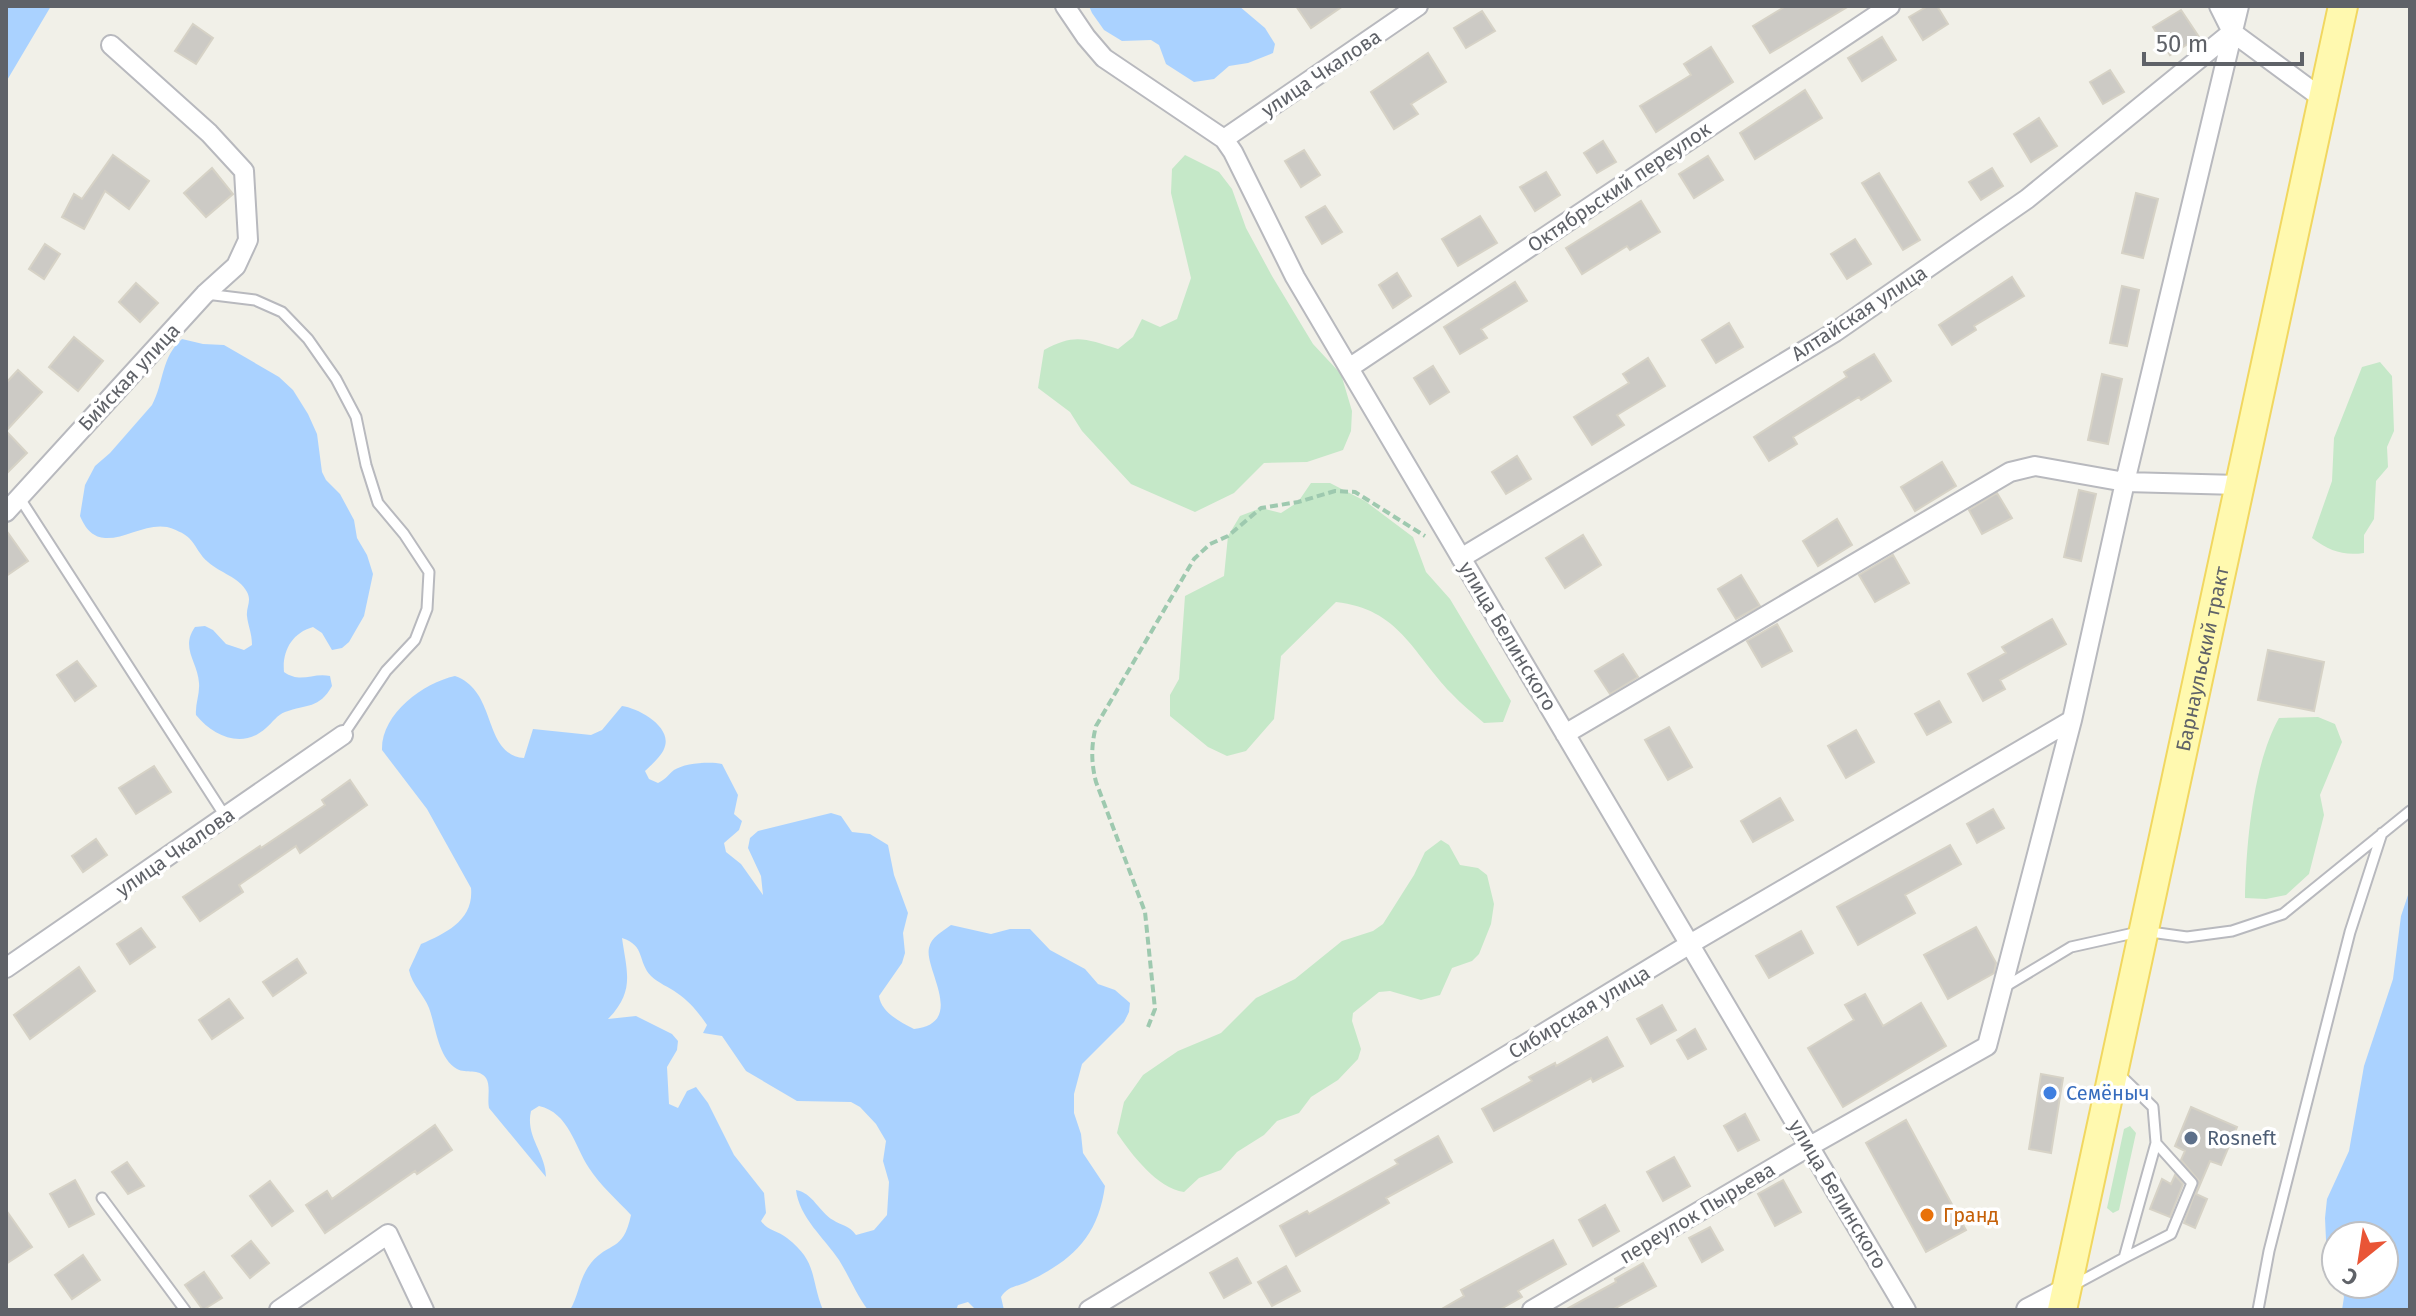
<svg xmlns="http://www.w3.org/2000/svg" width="2416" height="1316" font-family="'Fira Sans',sans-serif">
  <rect width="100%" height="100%" fill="#f1f0e8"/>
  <path fill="#c5e8c8" d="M1185,155L1219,172L1232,189L1246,228L1272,276L1313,344L1341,374L1352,411L1351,431L1343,450L1307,462L1264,463L1234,493L1195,512L1131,484L1082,431L1070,412L1038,388L1044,350C1075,333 1086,339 1118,349L1133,337L1142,319L1160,327L1177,319L1191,278L1171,193L1172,169Z
    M2380,362L2392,376L2394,431L2387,447L2388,467L2376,481L2374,519L2364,535V553C2343,556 2330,551 2312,538L2332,481L2334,438L2362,367Z
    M1311,483H1330L1365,501L1413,537L1426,572L1450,599L1511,701L1503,722L1484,723C1473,713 1461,704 1451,693C1412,652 1399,609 1336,602L1281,656L1274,719L1246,751L1227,756L1208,747L1170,716V695L1179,679L1185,596L1224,576L1228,536L1240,516L1261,508L1281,513L1298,502Z
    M2318,717L2335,724L2342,742L2320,795L2324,815L2309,874L2286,895L2266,899L2245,898C2246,845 2253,764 2279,718Z
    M1441,840L1449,845L1460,865L1478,868L1487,875L1494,904L1491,924L1479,954L1472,961L1452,968L1440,995L1421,1000L1390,991L1379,992L1353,1013L1352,1021L1361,1049L1358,1059L1338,1080L1311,1097L1299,1113L1277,1121L1264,1135L1237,1152L1221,1170L1199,1178L1184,1192C1157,1188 1132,1155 1117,1133L1124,1102L1143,1075L1178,1051L1221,1033L1256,998L1295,979L1342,941L1373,931L1383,924L1414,875L1425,852Z
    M2130,1126L2136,1133L2119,1210L2113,1213L2107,1208L2124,1129Z"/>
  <path fill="#aad2ff" d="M6,6H51L6,82Z
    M1089,6H1239L1265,28L1275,44L1273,53L1248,63L1229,66L1214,79L1194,82L1166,64L1159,45L1151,40L1122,41L1104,30L1092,13Z
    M182,339L203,344L224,345L279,377L293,390L308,414L317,434L322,472L326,480L340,494L354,520L357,538L367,555L373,574L364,616L349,642L342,648L332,650L322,633L313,627C292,633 282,651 284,672C301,684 313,672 330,676L332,686C319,709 307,704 285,712C277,715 273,722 266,728C243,749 214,737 196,715C195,704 200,694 199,683C198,662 180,648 195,627L205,626L213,630L226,644L244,650L252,645C252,633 248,626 247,616C246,607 252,601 247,592C239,577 220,573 208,562C200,556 196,545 189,538C184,533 174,529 167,527C136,521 99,562 80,516L85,485L95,466L110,453L152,405C164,383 161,357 182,339Z
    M455,676C498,691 482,754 524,758L533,729L591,735L602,730L622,706C638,708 671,726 665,746C663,755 652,764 645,771L649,779L658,783C666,779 668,775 674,770C684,763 711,761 722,764L738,795L734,814L742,821L739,830L724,843L726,852L741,864L763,895L761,876L748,848L750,838L758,831L831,813L841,816L852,832L870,834L888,845L894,875L908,913L903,933L905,953L902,963L879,996C881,1012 900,1022 914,1029C967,1023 924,969 929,948C931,937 942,932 951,925L991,934L1010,929H1030L1050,950L1085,969L1098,984L1115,990L1130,1003L1129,1012L1124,1022L1082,1064L1074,1094V1113L1081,1134L1083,1153L1105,1186C1098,1237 1072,1261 1027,1282C1016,1287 1008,1286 1001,1297L1004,1310H976L968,1302L958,1305L956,1310H868C856,1294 849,1276 839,1260C824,1238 799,1217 796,1190C813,1193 819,1212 833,1220C842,1226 849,1225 856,1235L874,1230L887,1215L889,1182L883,1161L886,1141L876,1124L860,1107L851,1102L797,1101L746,1071L722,1036L703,1033L707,1025C699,1013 689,1001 677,993C669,987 658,983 651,976C637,961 646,946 622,938C627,973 635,991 608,1019L636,1016L672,1034L678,1041L677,1050L667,1067L669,1104L678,1108L687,1091L696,1087L708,1103L734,1155L764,1193L766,1213L761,1221C768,1231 778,1231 787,1238C818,1262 810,1278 823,1310H570C579,1295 579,1278 591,1263C609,1241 623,1253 631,1215C617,1200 600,1185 589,1168C574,1145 569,1113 539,1106L531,1111C525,1137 546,1153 546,1177L489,1108C487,1099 491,1086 486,1078C479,1068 466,1074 457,1069C438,1058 436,1027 429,1008C424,995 412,985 409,970L421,944C446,933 474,920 471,888L427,809L382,750C381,714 423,683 455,676Z
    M2410,889V1310H2342L2344,1297L2340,1284H2384V1236H2336V1271L2326,1240L2325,1218L2327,1199L2349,1151L2364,1066L2393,979L2401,916Z"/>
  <path fill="#cccac5" stroke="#d6d2c6" stroke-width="2" d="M1296,6H1343L1311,28Z
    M1786,6H1849L1770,53L1753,26Z
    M1928,6H1937L1948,24L1923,40L1909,17Z
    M2181,10L2199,37L2170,55L2153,27Z
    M1482,11L1495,31L1466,48L1454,28Z
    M193,24L213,38L196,64L175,51Z
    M1882,37L1896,60L1862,81L1848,58Z
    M1711,47L1733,82L1656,132L1640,106L1691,75L1684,64Z
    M1428,53L1446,82L1411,104L1418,114L1394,129L1371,92Z
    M2110,70L2124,92L2103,104L2090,82Z
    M1805,90L1822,118L1755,159L1740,133Z
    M2039,118L2057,146L2031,162L2014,134Z
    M1603,141L1616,162L1597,173L1584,153Z
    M1304,150L1320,175L1301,187L1285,161Z
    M113,155L149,181L129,209L105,191L84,229L62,217L74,194L82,199Z
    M1708,156L1723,180L1694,198L1679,174Z
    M212,168L233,194L206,217L184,193Z
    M1992,168L2003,186L1981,200L1969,182Z
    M1546,172L1560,195L1535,211L1520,187Z
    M1879,173L1920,240L1903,250L1862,183Z
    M2136,193L2158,199L2143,258L2122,253Z
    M1641,201L1660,232L1630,250L1627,246L1582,274L1566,248Z
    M1325,206L1342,232L1322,244L1306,217Z
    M1480,216L1497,243L1458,266L1442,239Z
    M1855,239L1871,264L1847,279L1831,254Z
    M45,244L60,254L44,279L29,269Z
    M1397,273L1411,296L1393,308L1379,285Z
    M2012,277L2024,296L1974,326L1976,330L1952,345L1939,325Z
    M1515,282L1527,301L1481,329L1487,338L1460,354L1444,327Z
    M136,283L158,303L140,322L119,302Z
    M2122,286L2139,290L2127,346L2110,343Z
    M1729,323L1743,347L1716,363L1702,340Z
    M74,337L103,361L78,391L49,367Z
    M1874,354L1891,381L1861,400L1859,397L1793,437L1797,444L1769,461L1754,437L1847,377L1844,372Z
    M1648,358L1665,386L1617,415L1624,425L1592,445L1574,417L1629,383L1623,374Z
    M1433,366L1449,392L1430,404L1414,378Z
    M18,370L42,392L6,431L27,453L6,474V383Z
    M2102,374L2122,379L2108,444L2088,440Z
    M1517,456L1531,479L1506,494L1492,472Z
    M1942,462L1956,486L1915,511L1901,487Z
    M2079,490L2096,494L2081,561L2064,557Z
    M1997,493L2012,518L1982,534L1969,510Z
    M1837,519L1852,545L1818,566L1803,541Z
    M6,530L28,561L6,576Z
    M1583,535L1601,565L1565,588L1546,558Z
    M1893,555L1909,583L1875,602L1859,575Z
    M1741,575L1760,606L1736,619L1718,589Z
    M2052,619L2066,644L2000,680L2005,689L1983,701L1968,674L2006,653L2002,647Z
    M1777,624L1792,651L1762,667L1747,641Z
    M2268,650L2324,662L2314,711L2258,700Z
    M1623,654L1638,677L1610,694L1595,671Z
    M77,661L96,686L75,701L57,675Z
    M1939,701L1951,722L1927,735L1915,714Z
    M1669,727L1692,767L1668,780L1645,740Z
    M1856,730L1874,762L1846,778L1828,746Z
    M154,766L171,792L136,814L119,788Z
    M350,780L367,805L300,853L296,846L239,885L243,892L200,921L183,897L260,846L261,848L325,805L322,800Z
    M1780,798L1793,820L1753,842L1741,821Z
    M1993,809L2004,828L1977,843L1967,824Z
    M96,839L107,855L83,872L72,856Z
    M1950,845L1961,864L1905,895L1915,913L1858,945L1837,907Z
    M1976,927L1996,963L1994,973L1948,999L1924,955Z
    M141,928L155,947L130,964L117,944Z
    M1801,931L1813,953L1769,978L1756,956Z
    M297,959L306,973L273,996L263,982Z
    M79,967L95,991L30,1039L14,1015Z
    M1865,994L1883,1026L1921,1003L1946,1046L1843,1107L1808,1048L1854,1020L1845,1005Z
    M229,999L243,1018L212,1039L199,1020Z
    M1662,1005L1676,1030L1651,1044L1637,1019Z
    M1695,1029L1706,1049L1688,1059L1677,1040Z
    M1607,1037L1623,1066L1593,1082L1591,1078L1494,1131L1482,1109L1532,1081L1529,1077L1555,1063L1556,1066Z
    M2041,1074L2063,1078L2051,1153L2029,1149Z
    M2191,1107L2237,1127L2221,1165L2210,1161L2196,1194L2207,1199L2195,1228L2184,1223L2199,1181L2181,1160L2185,1151L2175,1146Z
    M1745,1114L1759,1140L1738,1151L1724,1126Z
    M1906,1120L1966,1230L1926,1252L1866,1143Z
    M435,1125L452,1150L417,1174L415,1171L325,1233L306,1205L327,1191L332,1199Z
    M1438,1136L1452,1162L1386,1198L1389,1203L1296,1256L1280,1226L1307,1211L1309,1214L1398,1164L1395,1160Z
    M1674,1157L1690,1186L1663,1201L1647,1172Z
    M127,1162L144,1186L128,1194L112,1172Z
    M2175,1175L2183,1184L2170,1217L2150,1209L2162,1179L2171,1184Z
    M75,1180L94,1214L69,1227L50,1194Z
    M1783,1180L1801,1212L1775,1226L1758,1194Z
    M270,1181L293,1211L272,1226L250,1196Z
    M1605,1205L1619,1231L1593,1246L1579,1220Z
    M6,1210L32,1247L6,1264Z
    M1710,1227L1723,1250L1702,1262L1689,1238Z
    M1553,1240L1566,1264L1518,1291L1522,1297L1499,1310H1440L1464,1296L1461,1290Z
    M251,1241L269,1263L250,1278L232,1256Z
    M83,1255L100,1280L72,1299L55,1275Z
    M1237,1258L1251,1283L1224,1298L1210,1273Z
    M1643,1263L1656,1286L1612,1310H1565L1616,1282L1615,1279Z
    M1286,1266L1300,1291L1272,1306L1258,1282Z
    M204,1272L222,1298L203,1310L185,1285Z"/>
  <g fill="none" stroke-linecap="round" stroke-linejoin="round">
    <defs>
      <path id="service" d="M206,294L255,300L282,312L308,339L336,379L356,417L366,465L378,503L404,534L429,572L427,609L415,640L386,671L343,735
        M19,497L225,816
        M2003,988L2071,947L2143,931L2187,937L2232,931L2283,914L2410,811
        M102,1198L185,1310
        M2124,1258L2171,1234L2192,1183L2156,1143
        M2072,1286L2124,1258L2156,1143L2153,1107L2120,1075
        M2258,1310L2269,1251L2350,932L2382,833"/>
      <path id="minor" d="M1065,6L1086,37L1104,58L1224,139L1233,152L1295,277L1906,1310
        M2219,6L2232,32L2323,99
        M1224,139L1418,6
        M1349,368L1890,6
        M6,512L205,294L236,266L248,240L244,171L209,133L111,45
        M1461,558L1835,332L2027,199L2232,32
        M1565,734L2010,472L2035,466L2125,482L2239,485
        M6,968L343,735
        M279,1310L388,1234L424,1310
        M1089,1310L1690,944L2072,720
        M1532,1310L1810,1146L1987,1046L2072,720L2125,482L2239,6"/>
      <path id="tertiary" d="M2028,1310L2066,1290"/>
      <g id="primary">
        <path id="s1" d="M2062,1310L2343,6"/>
      </g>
    </defs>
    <use href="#service" stroke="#b8b9be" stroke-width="13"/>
    <use href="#minor" stroke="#b8b9be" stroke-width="22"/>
    <use href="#tertiary" stroke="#b8b9be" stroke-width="26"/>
    <use href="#primary" stroke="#f1d760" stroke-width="32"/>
    <path stroke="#9ec9af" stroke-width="4" stroke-dasharray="8 4" stroke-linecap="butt" d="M1148,1027L1155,1009L1145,912L1096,782C1091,762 1091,746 1096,726L1194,559L1210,544L1228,536L1261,508L1298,502L1335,491L1355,492L1425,536"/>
    <use href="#service" stroke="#fff" stroke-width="9"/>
    <use href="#minor" stroke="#fff" stroke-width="18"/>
    <use href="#tertiary" stroke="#fff" stroke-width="22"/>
    <use href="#primary" stroke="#fff9af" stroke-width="28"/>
  </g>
  <circle fill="#3f7fe0" stroke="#fff" stroke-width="3" cx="2050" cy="1093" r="8"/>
  <circle fill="#5c6f8a" stroke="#fff" stroke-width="3" cx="2191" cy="1138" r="8"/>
  <circle fill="#e8710a" stroke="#fff" stroke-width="3" cx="1927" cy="1215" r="8"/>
  <g text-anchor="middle" stroke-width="7" stroke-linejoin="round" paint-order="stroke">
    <g font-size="20" fill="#5f6268" stroke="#fff">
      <text transform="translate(1321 73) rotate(-34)" y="7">улица Чкалова</text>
      <text transform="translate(1619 187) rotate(-34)" y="7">Октябрьский переулок</text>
      <text transform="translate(1859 313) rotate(-33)" y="7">Алтайская улица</text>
      <text transform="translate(129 377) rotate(-47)" y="7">Бийская улица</text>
      <text transform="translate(1508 636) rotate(59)" y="7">улица Белинского</text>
      <text dy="7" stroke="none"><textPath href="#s1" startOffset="666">Барнаульский тракт</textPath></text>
      <text transform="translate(175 852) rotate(-35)" y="7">улица Чкалова</text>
      <text transform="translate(1579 1012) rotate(-31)" y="7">Сибирская улица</text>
      <text transform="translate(1838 1194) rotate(59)" y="7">улица Белинского</text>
      <text transform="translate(1697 1213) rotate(-31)" y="7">переулок Пырьева</text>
    </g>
    <g font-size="20" fill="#366cbe" stroke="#fff" text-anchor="start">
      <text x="2066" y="1100">Семёныч</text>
    </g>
    <g font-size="20" fill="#4e5e75" stroke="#fff" text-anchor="start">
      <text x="2207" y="1145">Rosneft</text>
    </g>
    <g font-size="20" fill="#c56008" stroke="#fff" text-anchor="start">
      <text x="1943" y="1222">Гранд</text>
    </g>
  </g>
  <rect width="2416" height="1316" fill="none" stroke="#5f6268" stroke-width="16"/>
  <g transform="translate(2360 1260) rotate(210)"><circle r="38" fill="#ffffff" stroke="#bfc0c3" stroke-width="2"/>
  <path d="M0-6L14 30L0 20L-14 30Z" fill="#e95536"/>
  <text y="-12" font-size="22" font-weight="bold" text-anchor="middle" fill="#5f6268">С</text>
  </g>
  <path d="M2144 52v12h158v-12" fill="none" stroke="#5f6268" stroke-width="4"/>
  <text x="2156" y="52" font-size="24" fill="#5f6268" stroke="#ffffff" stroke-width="6" paint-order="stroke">50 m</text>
</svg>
